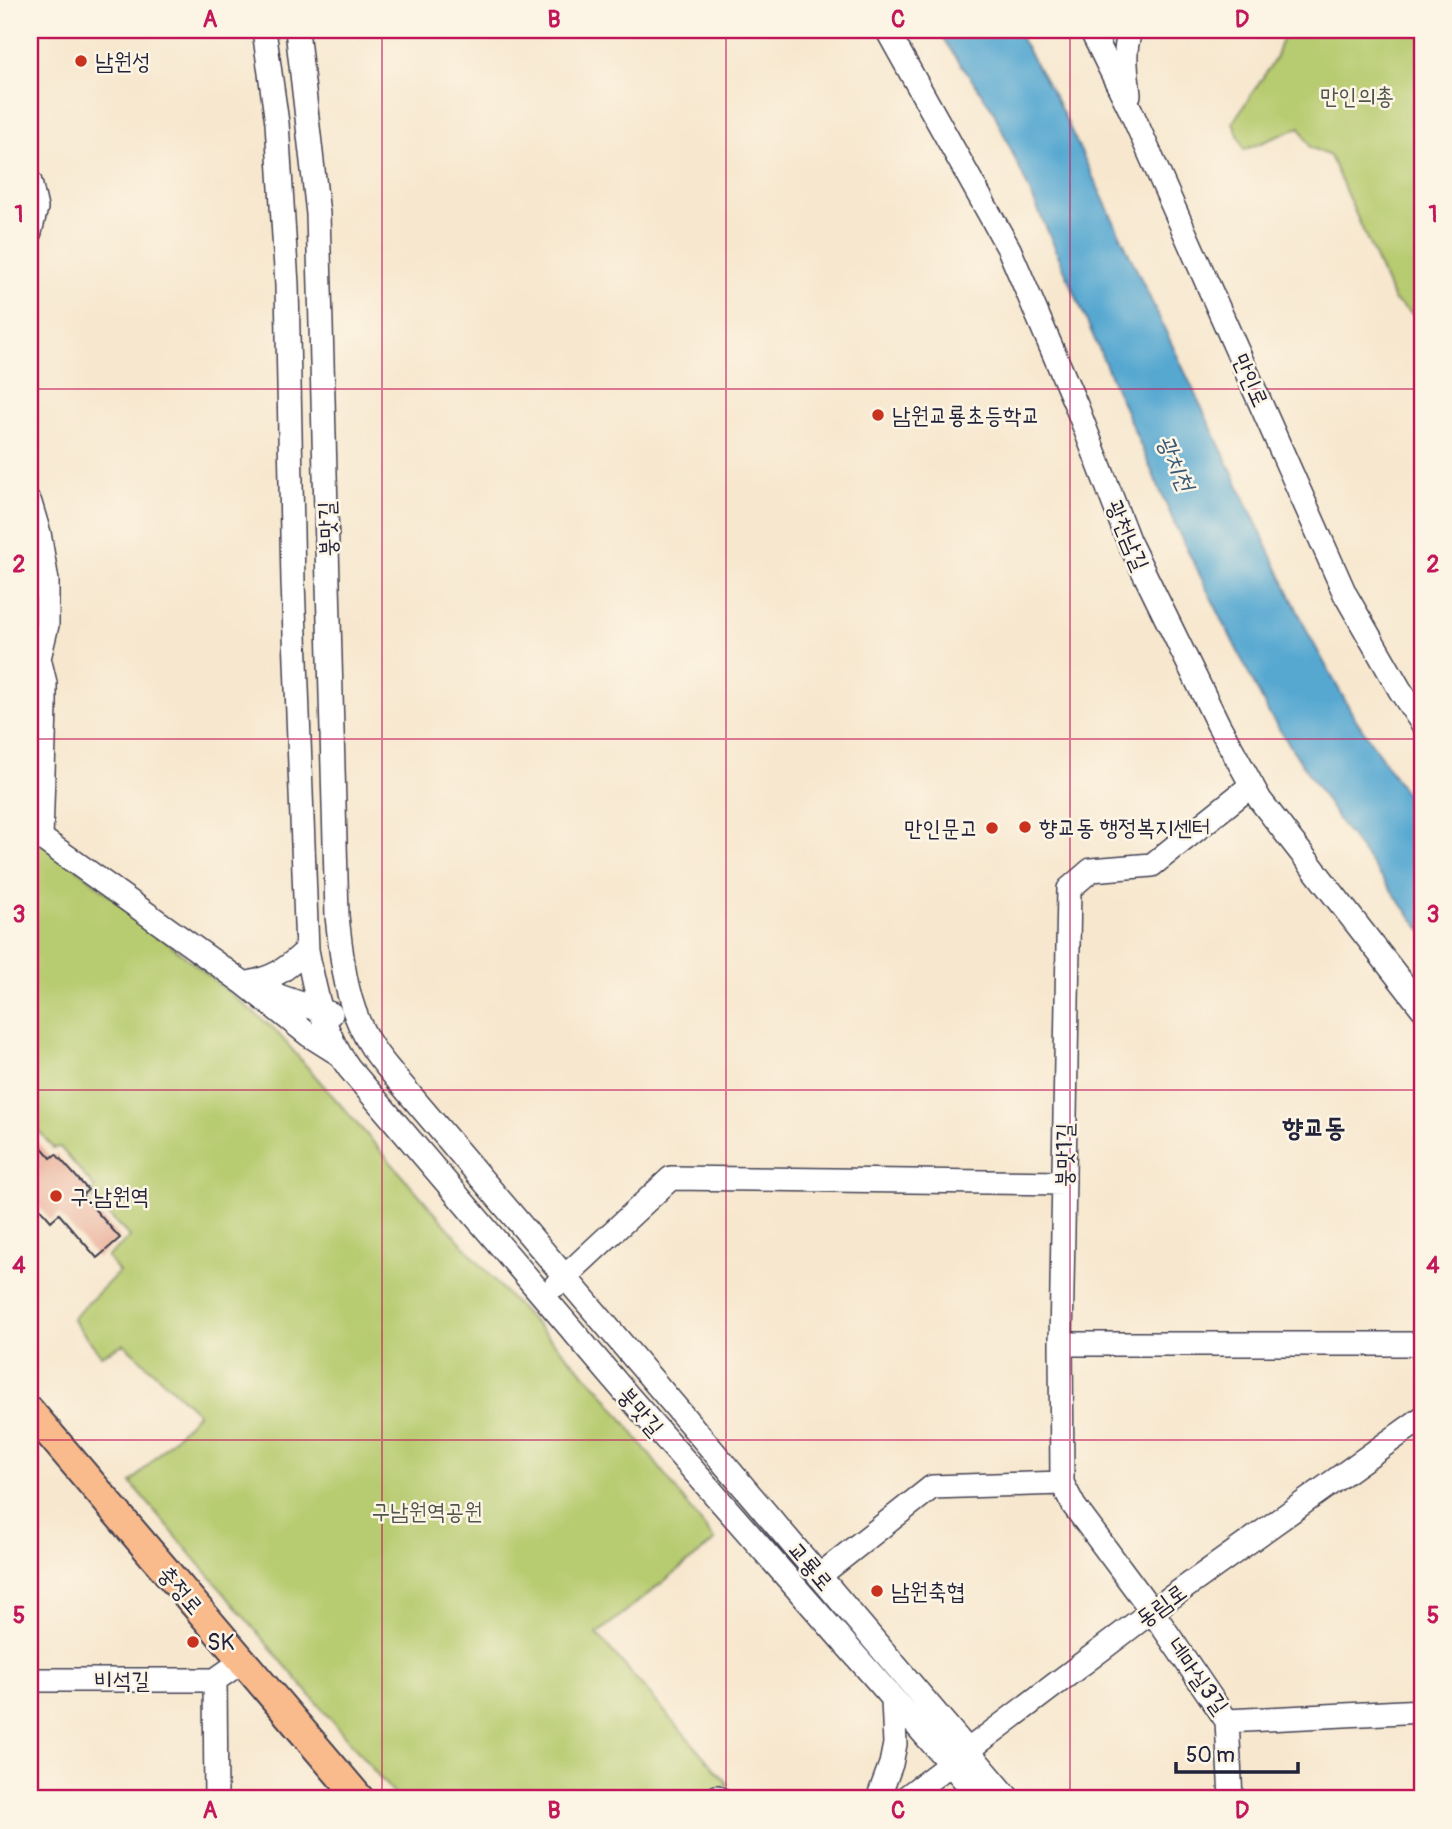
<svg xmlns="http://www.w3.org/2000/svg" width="1452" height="1829" font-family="Pangolin,'Poor Story',sans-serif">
  <rect width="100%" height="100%" fill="#fcf5e5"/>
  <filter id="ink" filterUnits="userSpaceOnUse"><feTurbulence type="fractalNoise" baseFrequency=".0143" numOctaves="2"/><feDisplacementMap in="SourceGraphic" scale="14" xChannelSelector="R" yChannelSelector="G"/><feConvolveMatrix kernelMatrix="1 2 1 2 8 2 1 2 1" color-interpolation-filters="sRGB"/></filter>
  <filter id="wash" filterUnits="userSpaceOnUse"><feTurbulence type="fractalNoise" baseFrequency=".00686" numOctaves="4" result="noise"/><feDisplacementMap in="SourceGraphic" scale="28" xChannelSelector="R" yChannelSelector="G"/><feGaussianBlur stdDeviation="1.57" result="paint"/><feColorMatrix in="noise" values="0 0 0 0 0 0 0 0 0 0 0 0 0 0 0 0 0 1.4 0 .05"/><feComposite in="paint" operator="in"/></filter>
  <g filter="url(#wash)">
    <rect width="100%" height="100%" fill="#f7e7ce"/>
    <path fill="#b7cb6f" stroke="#6c7655" stroke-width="2" d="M1285,30H1422V321L1394,300L1330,156L1310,147L1300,127L1244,150L1233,122L1275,59Z
      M30,830L274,1029L508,1296L599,1388L715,1541L597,1634L728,1784L709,1799H398L131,1483L198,1413L124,1344L101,1355L72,1319L119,1272L107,1257L130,1237L90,1196L95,1188L60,1147L53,1148L30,1120Z"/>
    <path fill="#57a8d1" stroke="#3c6586" stroke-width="2" d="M937,30H1016L1057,101L1309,635L1353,715L1402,788L1422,813V931L1342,825L1268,712L1176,527L1049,234L993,110Z"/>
    <g id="blocks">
      <path fill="#e8ac96" d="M30,1134L51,1158L56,1154L88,1190L82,1195L120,1238L97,1258L59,1214L51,1221L30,1197Z"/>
    </g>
  </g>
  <g filter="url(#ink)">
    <use href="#blocks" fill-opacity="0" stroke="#424051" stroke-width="2"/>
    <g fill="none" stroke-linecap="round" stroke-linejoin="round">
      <defs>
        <path id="minor" d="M264,30L277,123L287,285L293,582L307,950C315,992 323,1034 349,1068L630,1398L981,1799
          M297,30L318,214L337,916C342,961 346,1008 372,1047C379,1058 388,1068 396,1078L1009,1799
          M887,30L1009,249L1076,405L1128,540L1218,724L1260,800L1422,1008
          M1091,30L1130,109L1345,594L1400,690L1422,723
          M1129,95C1127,74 1122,50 1131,30
          M30,182L36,208L30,232
          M30,503L39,533L47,581V625L39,658L45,683V707L41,839
          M1252,785L1152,865L1091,870L1069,889L1061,1344L1062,1483L1074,1506L1152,1611L1227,1721L1422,1711
          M30,830L245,984L309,1035L336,1052
          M245,984C276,977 284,971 307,950
          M261,990L331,1014
          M556,1285L671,1178L1064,1183
          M1061,1344H1422
          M819,1576L932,1487L1062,1483
          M30,1680H215L241,1662
          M215,1680L216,1799
          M1227,1721L1231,1799
          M717,1797L719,1799
          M878,1799L891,1764L895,1744L893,1700
          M904,1799L1152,1611L1422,1418"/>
        <path id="major" d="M30,1411L360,1799"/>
      </defs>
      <use href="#minor" stroke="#424051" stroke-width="26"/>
      <use href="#major" stroke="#424051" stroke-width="32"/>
      <use href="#minor" stroke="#fff" stroke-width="23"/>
      <use href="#major" stroke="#fabb8c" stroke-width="28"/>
    </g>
  </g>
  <path fill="none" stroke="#c2185b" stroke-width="2" stroke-opacity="0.55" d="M382,30V1799M726,30V1799M1070,30V1799M30,389H1422M30,739H1422M30,1090H1422M30,1440H1422"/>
  <g fill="#c8321e" stroke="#fcf5e5" stroke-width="2.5">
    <circle cx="81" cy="61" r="7"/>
    <circle cx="878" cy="415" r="7"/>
    <circle cx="1025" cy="827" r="7"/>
    <circle cx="992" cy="828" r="7"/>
    <circle cx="56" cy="1196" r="7"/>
    <circle cx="877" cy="1591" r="7"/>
    <circle cx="193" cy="1642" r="7"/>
  </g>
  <g text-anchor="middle" stroke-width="5" stroke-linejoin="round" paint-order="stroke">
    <g font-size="23" fill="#22223b" stroke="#fcf5e5" text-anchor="start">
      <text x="95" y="69">남원성</text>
      <text x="892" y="423">남원교룡초등학교</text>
      <text x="1039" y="835">향교동 행정복지센터</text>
      <text x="978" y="836" text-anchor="end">만인문고</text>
      <text x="70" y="1204">구.남원역</text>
      <text x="891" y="1599">남원축협</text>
      <text x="207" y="1650">SK</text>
    </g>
    <g font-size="23" fill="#4f554b" stroke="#fcf5e5">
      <text x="1357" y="104">만인의총</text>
      <text x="427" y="1519">구남원역공원</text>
    </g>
    <g font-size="23" fill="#22223b" stroke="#fcf5e5">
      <text transform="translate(1251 380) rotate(66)" y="8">만인로</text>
      <text transform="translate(327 529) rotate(-92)" y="8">붕맛길</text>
      <text transform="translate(1128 535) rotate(67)" y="8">광천남길</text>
      <text transform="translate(1064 1155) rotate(-89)" y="8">붕맛1길</text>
      <text transform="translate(641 1411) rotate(49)" y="8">붕맛길</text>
      <text transform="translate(811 1566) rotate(50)" y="8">교룡로</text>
      <text transform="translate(181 1590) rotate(50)" y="8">충정로</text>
      <text transform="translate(1161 1605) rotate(-36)" y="8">동림로</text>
      <text transform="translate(1198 1676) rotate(54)" y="8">네마실3길</text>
      <text x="122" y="1688">비석길</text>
    </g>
    <g font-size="24" font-style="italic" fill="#375877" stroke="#fcf5e5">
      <text transform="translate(1176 463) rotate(66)" y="8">광치천</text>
    </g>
    <g font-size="26" font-weight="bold" fill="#22223b" stroke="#fcf5e5">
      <text x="1314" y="1136">향교동</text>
    </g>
  </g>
  <rect width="1452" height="1829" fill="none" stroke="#fcf5e5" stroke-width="77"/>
  <path d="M1176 1762v10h122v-10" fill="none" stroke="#22223b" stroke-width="3.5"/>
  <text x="1186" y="1762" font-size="21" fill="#22223b" stroke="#fcf5e5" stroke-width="5" paint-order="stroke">50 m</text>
  <rect x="38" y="38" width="1376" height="1752" fill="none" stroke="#c2185b" stroke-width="2.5"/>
  <g font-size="23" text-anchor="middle" font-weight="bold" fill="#c2185b">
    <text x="210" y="27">A</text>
    <text x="554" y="27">B</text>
    <text x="898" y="27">C</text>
    <text x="1242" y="27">D</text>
    <text x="19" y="222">1</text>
    <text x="1433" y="222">1</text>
    <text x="19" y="572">2</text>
    <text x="1433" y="572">2</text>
    <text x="19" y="922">3</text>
    <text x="1433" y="922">3</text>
    <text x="19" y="1273">4</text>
    <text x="1433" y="1273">4</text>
    <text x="19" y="1623">5</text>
    <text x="1433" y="1623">5</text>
    <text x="210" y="1818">A</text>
    <text x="554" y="1818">B</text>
    <text x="898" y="1818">C</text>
    <text x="1242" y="1818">D</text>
  </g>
</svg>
